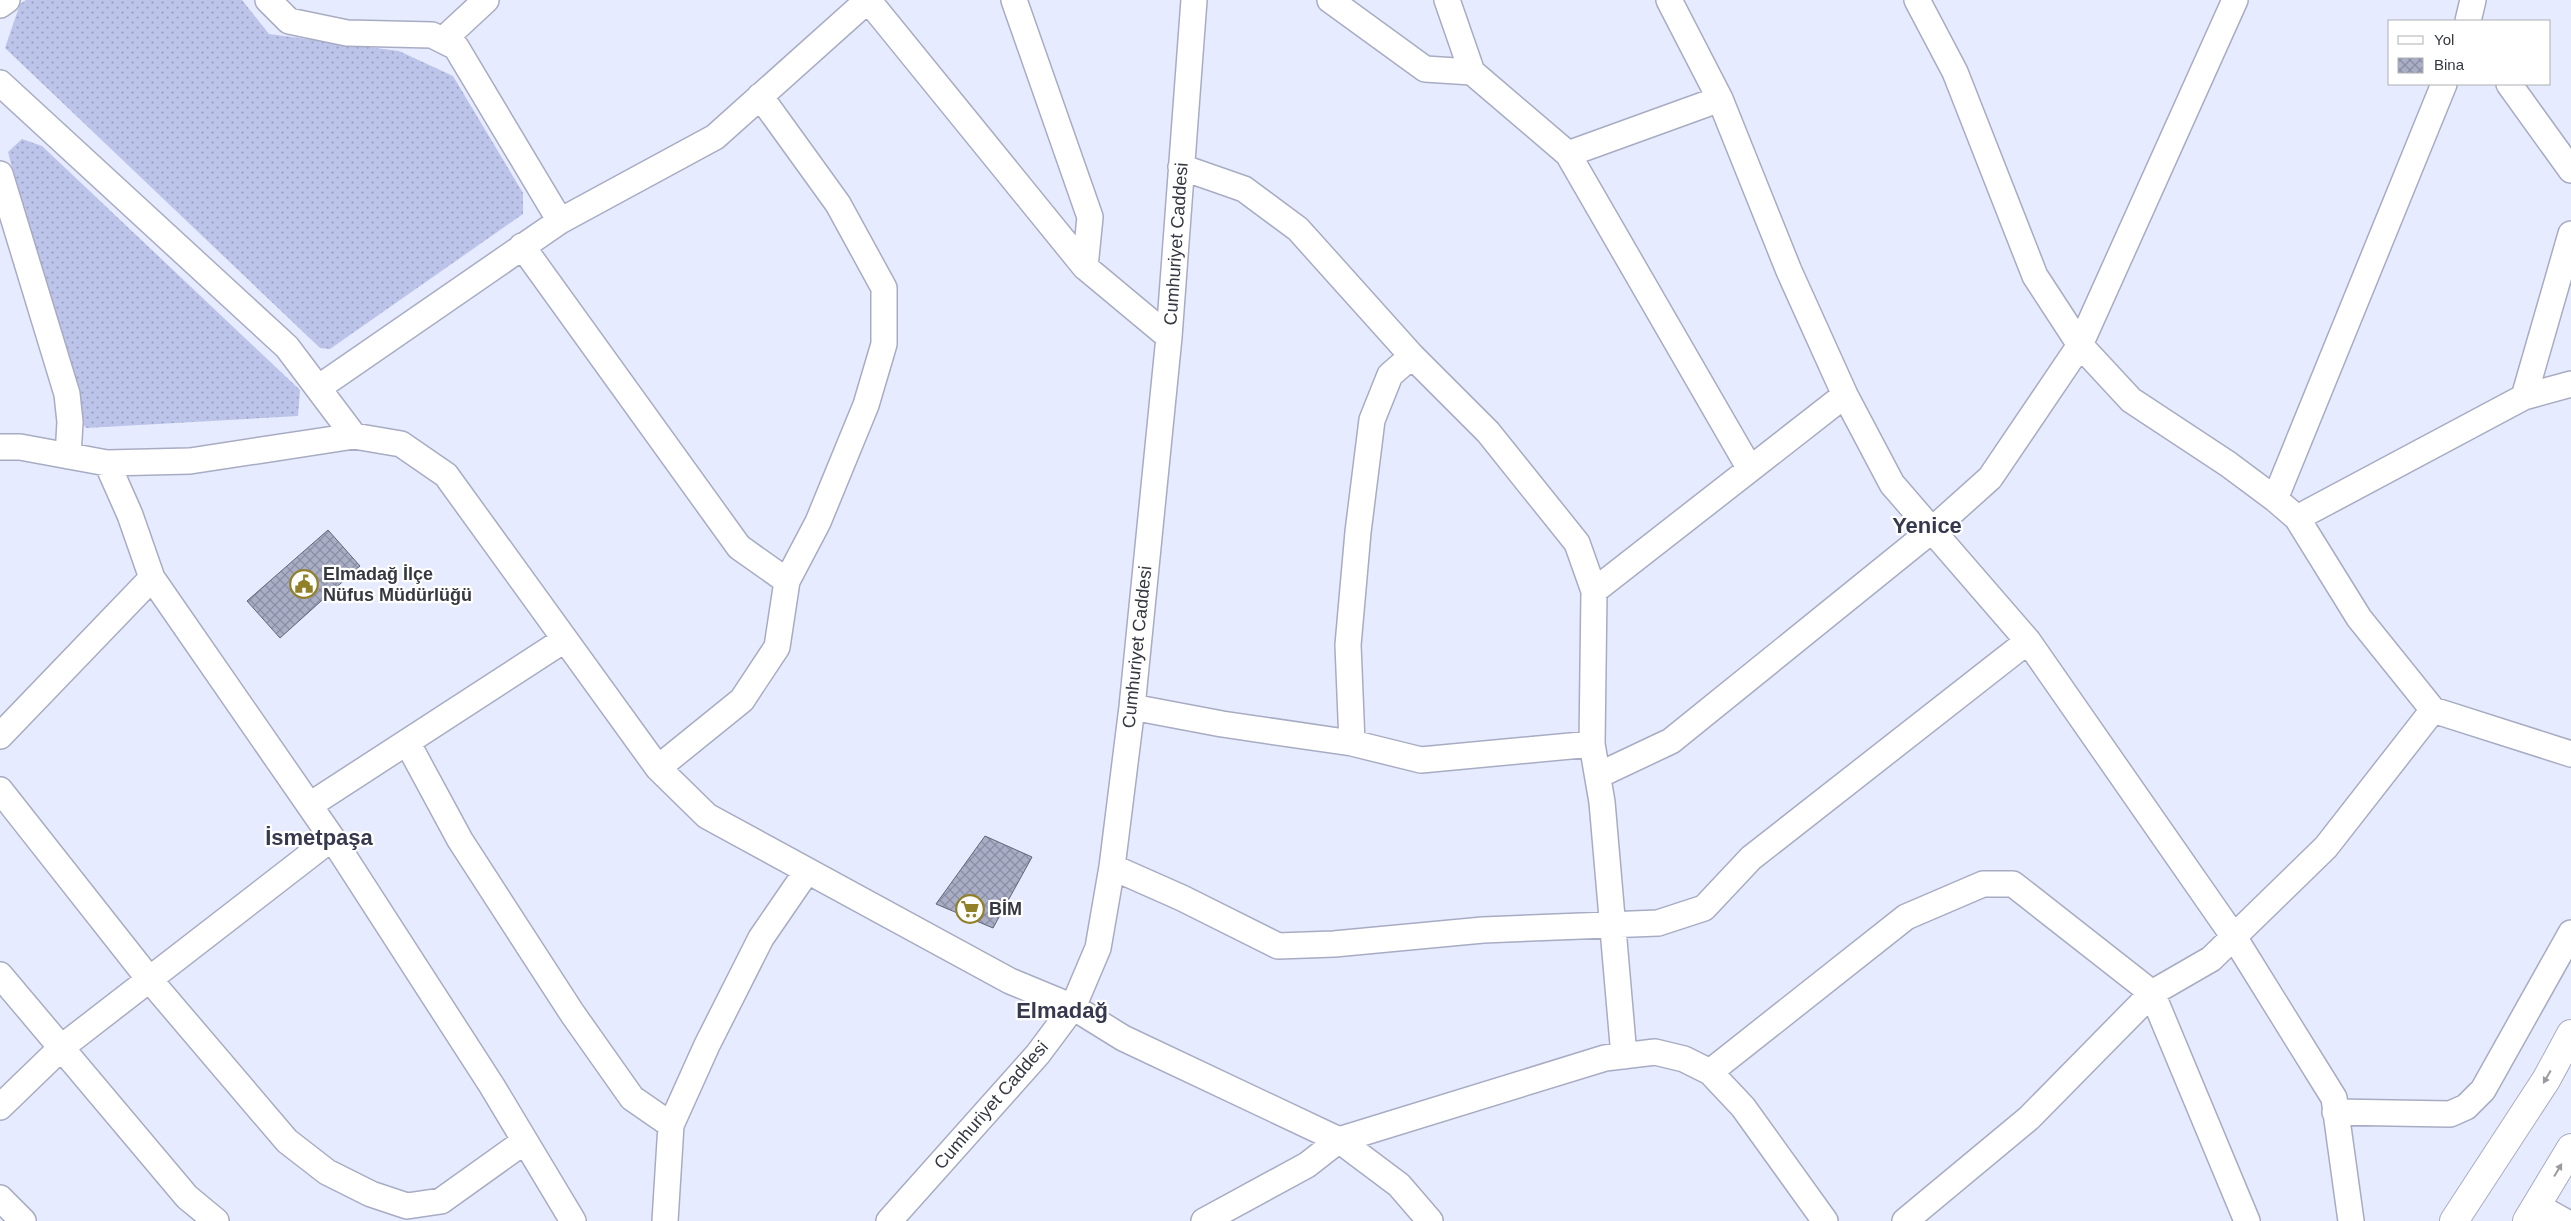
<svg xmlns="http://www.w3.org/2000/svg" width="2571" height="1221" font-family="Arial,sans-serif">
  <defs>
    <pattern id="grass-dots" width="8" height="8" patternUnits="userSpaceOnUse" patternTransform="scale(1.25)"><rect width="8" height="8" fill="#bdc4ea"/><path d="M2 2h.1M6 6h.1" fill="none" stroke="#9aa0bf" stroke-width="1.8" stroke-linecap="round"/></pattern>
    <pattern id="building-cross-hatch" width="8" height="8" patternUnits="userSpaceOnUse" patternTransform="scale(1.25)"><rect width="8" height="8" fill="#a9adc5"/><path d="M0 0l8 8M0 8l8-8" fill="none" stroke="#8a8ea2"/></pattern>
  </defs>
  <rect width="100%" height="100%" fill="#e7ebff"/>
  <path fill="url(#grass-dots)" d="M26,0H242L269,34L399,51L453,76L523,193V214L330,349L320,348L5,48L20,4Z
    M22,139L42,146L300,390L298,416L86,428L77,416L8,152Z"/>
  <path fill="url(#building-cross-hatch)" stroke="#63667c" d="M328,530L360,566L280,638L247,601Z
    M985,836L1032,857L993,928L936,904Z"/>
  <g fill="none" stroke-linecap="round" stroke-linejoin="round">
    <defs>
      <path id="minor" d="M268,0L289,21L347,33L432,35L456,47L560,221
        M868,0L1085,267L1169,337
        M1014,0L1090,217L1085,267
        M1330,0L1425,69L1472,72L1568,154L1750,469
        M1447,0L1472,72
        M1669,0L1720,99L1789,271L1845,395L1892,484L2028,641L2234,937L2334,1098L2351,1221
        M1917,0L1955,72L2035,276L2080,345L2131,400L2228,464L2275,499L2297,518L2359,618L2433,710L2571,754
        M0,5L7,0
        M2468,21L2473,0
        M443,40L486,0
        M0,83L287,347L354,436
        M2509,84L2571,170
        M1568,154L1720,99
        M1181,167L1244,189L1298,229L1412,356L1488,432L1577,543L1594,591L1592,744L1602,802L1624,1056
        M0,174L67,394L70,422L68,456
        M522,246L739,547L787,581
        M318,388L560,221L715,137L868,0
        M2524,397L2571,234
        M0,447H20L107,463L190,461L354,436L401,444L446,475L658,768L707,816L1010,981L1073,1007L1123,1038L1339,1140L1399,1185L1430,1221
        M107,463L130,515L152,578L332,838L492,1086L573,1221
        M2275,499L2444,84
        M2297,518L2524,397L2571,384
        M1594,591L1845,395
        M1132,707L1222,724L1352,743L1421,760L1592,744
        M0,736L152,578
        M407,742L460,840L572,1013L632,1098L671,1125
        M1352,743L1348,645L1358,532L1372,420L1390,375L1412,356
        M658,768L742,700L777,647L787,581L818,522L866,405L884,344V288L838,204L760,96
        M1599,775L1671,741L1932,530L1990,478L2080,345L2235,0
        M0,790L149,979L287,1141L327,1172L371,1194L407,1206L441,1201L525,1141
        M310,805L564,640
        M1112,867L1182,898L1278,946L1334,944L1483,930L1658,923L1704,908L1751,858L2028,641
        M0,975L187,1197L216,1221
        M1710,1072L1906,917L1983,884H2013L2152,993L2247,1221
        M0,1107L62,1047L332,838
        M2335,1112L2450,1114L2466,1107L2483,1090L2571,933
        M0,1198L23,1221
        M2537,1206L2564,1221
        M665,1221L671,1125L707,1045L761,938L807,871
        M889,1221L1038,1054L1073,1007L1098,948L1112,867L1132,707L1169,337L1194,0
        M1204,1221L1307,1165L1339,1140L1605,1058L1655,1052L1684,1059L1710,1072L1743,1107L1825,1221
        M1905,1221L2029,1118L2152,993L2211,959L2326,847L2433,710"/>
      <path id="highway" d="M2454,1221L2546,1080L2571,1034
        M2527,1221L2571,1148"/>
    </defs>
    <use href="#minor" stroke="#a8acc3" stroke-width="28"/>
    <use href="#highway" stroke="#a8acc3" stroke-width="30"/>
    <use href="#minor" stroke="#fff" stroke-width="25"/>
    <use href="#highway" stroke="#fff" stroke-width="28"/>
  </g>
  <defs><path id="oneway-solid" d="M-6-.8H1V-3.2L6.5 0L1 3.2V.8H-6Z" transform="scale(1.25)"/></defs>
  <g fill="#9a9ba0">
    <use href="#oneway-solid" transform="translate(2547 1077) rotate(120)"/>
    <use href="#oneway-solid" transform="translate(2558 1170) rotate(-59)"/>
  </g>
  <defs>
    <symbol id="civic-ring" viewBox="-11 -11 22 22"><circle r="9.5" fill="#fff" stroke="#918027" stroke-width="1.5"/><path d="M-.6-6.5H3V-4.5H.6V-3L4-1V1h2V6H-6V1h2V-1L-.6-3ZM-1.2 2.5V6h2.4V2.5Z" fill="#918027"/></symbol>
    <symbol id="supermarket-ring" viewBox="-11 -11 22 22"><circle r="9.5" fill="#fff" stroke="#918027" stroke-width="1.5"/><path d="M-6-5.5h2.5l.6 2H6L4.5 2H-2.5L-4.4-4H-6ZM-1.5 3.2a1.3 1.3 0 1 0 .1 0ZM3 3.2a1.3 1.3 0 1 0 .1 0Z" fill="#918027"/></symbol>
  </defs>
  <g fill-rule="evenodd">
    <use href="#civic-ring" x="288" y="568" width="32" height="32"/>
    <use href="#supermarket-ring" x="954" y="893" width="32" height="32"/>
  </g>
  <g text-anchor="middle" stroke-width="4.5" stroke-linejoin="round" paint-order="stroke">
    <g font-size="18" fill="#353741" stroke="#fff">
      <text transform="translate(1176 244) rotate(-86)" y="6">Cumhuriyet Caddesi</text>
      <text transform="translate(1137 647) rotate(-84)" y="6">Cumhuriyet Caddesi</text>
      <text transform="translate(991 1105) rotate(-49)" y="6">Cumhuriyet Caddesi</text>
    </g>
    <g font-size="18" font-weight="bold" fill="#353741" stroke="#fff" text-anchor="start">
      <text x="323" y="580">Elmadağ İlçe<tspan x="323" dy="21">Nüfus Müdürlüğü</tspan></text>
      <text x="989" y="915">BİM</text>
    </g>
    <g font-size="22" font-weight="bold" fill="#36394d" stroke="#fff">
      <text x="1927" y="533">Yenice</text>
      <text x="319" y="845">İsmetpaşa</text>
      <text x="1062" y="1018">Elmadağ</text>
    </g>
  </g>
  <rect x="2388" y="20" width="162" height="65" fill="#ffffff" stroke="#aeafb3"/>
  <rect x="2398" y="36" width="25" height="8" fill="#ffffff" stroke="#aeafb3"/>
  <text x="2434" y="45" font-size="15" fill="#353741">Yol</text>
  <rect x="2398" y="58" width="25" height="15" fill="url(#building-cross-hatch)" stroke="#aeafb3"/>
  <text x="2434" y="70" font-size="15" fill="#353741">Bina</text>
</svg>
